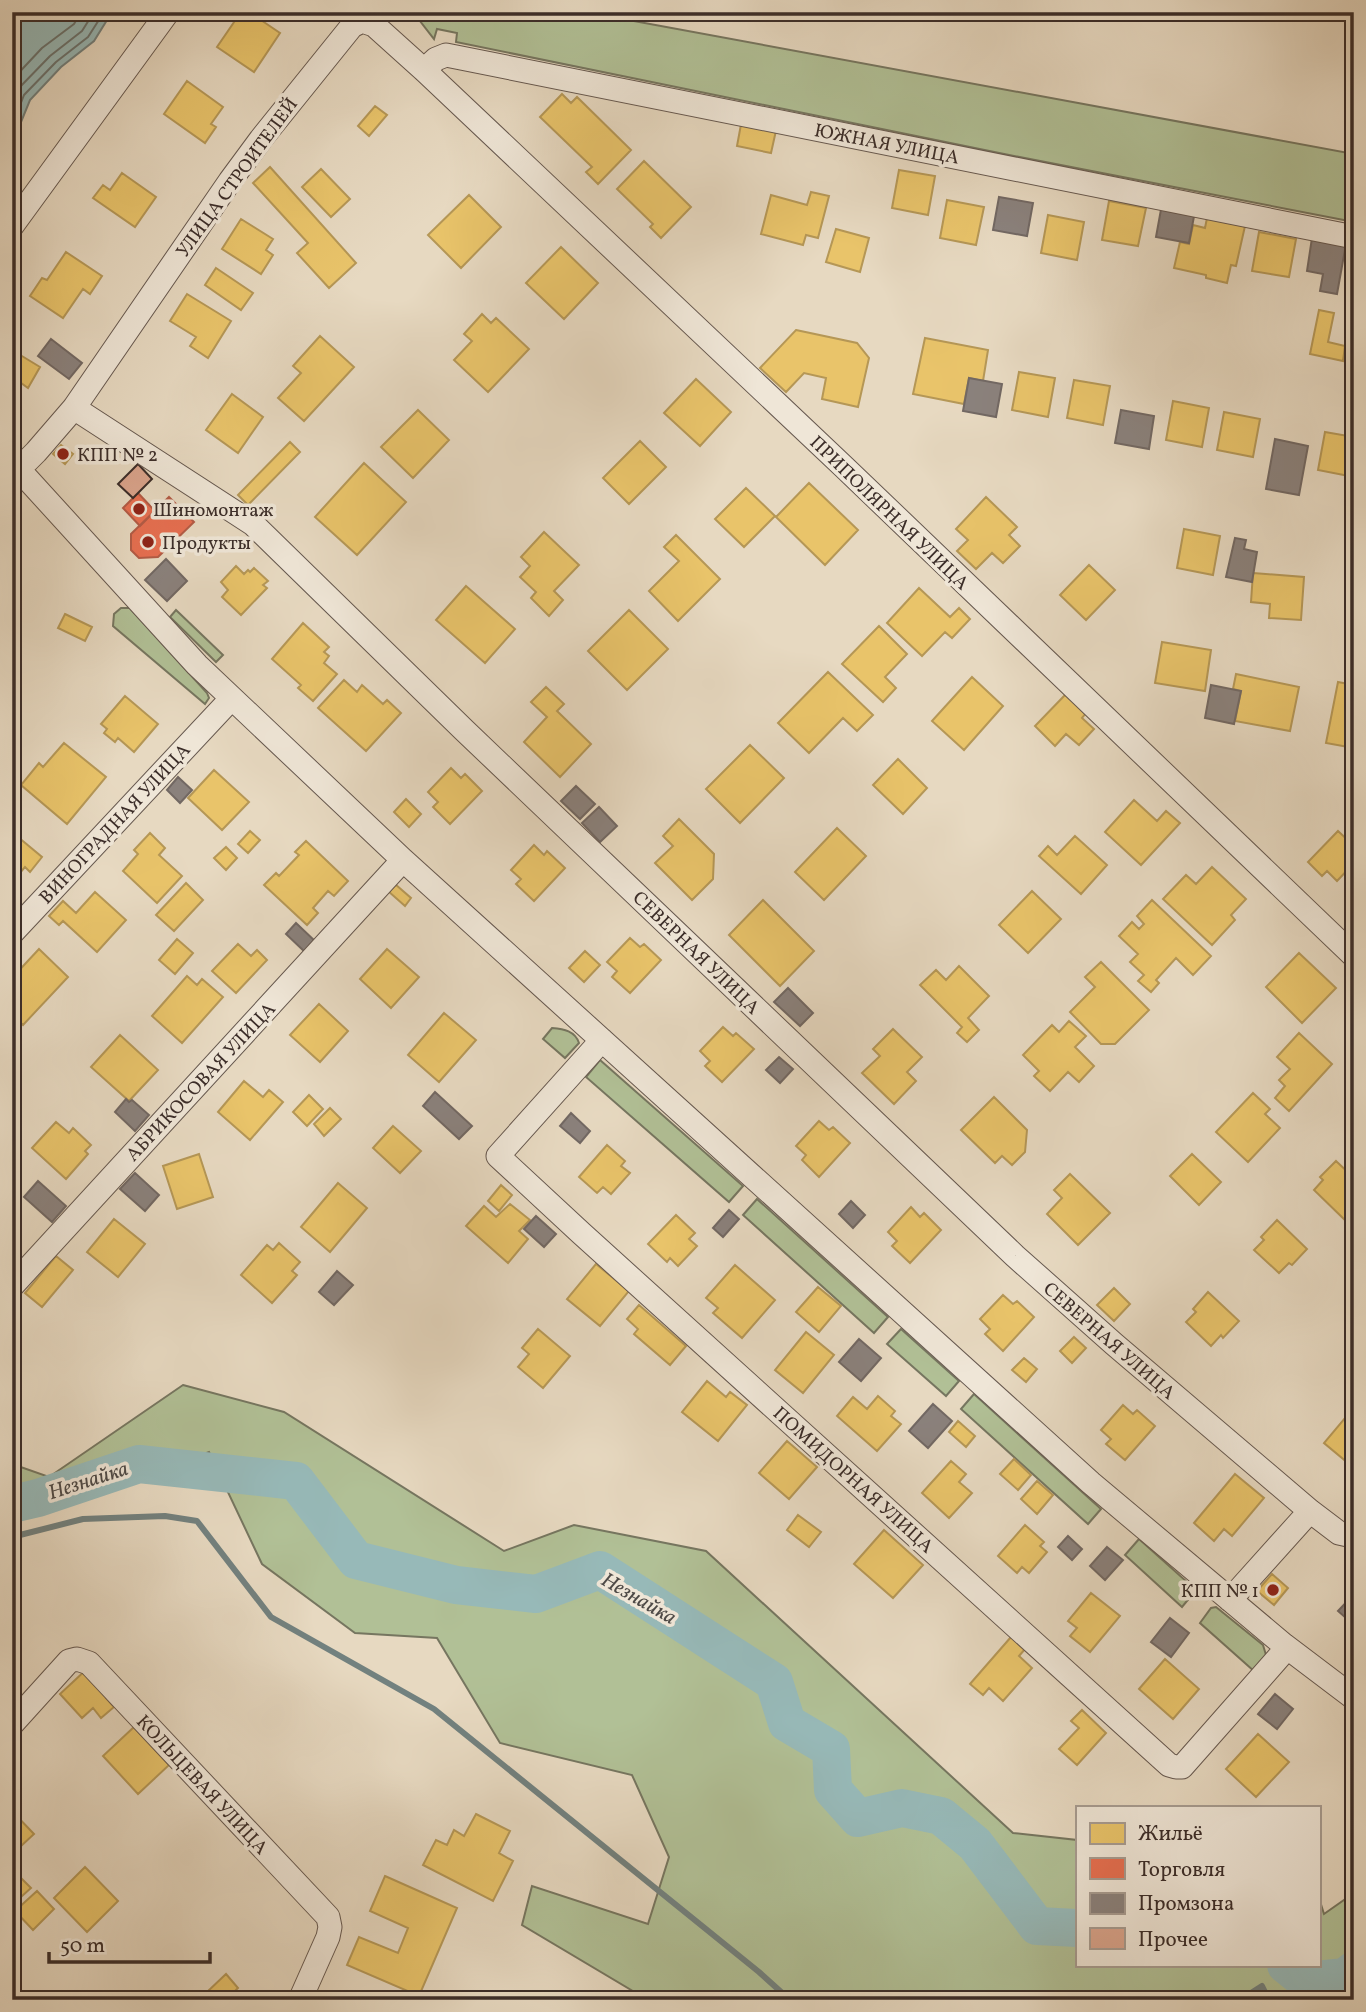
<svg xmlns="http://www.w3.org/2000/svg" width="1366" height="2012" font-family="Vollkorn,serif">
  <rect width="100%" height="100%" fill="#e7d9c1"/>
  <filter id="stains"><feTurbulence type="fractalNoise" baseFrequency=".00286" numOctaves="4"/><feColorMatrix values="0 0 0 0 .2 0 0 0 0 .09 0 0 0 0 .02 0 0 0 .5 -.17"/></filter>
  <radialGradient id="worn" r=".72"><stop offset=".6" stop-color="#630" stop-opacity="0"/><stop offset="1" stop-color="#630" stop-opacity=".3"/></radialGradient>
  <path fill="#b1c096" stroke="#767660" stroke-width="2" d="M413,12H585L1354,154V222L1014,156L456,42L457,33L437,29L434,39Z
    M121,608H130L207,693L209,698L205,704L113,626L114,614Z
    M176,610L223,655L216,662L170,617Z
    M552,1028C564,1029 575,1031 579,1043L565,1058L543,1039Z
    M600,1060L743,1186L729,1202L586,1077Z
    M757,1199L888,1317L874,1333L743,1215Z
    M901,1329L959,1381L946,1396L887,1344Z
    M183,1385L284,1412L504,1551L574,1525L706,1551L1013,1833L1077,1840V1965H1319V1898L1324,1914L1354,1893V2000H648L522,1925L532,1886L648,1924L669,1857L632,1775L500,1743L437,1638L355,1633L262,1564L209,1452L51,1511L12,1503V1464L49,1477Z
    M974,1394L1101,1509L1088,1524L961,1409Z
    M1139,1539L1196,1590L1182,1607L1125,1555Z
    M1216,1607L1263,1645L1266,1655L1255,1672L1200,1623L1211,1608Z"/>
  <path fill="#97b9b8" stroke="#72817f" stroke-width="2" d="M12,12H112L94,41L61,67L30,100L12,144Z"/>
  <path fill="#e9c46a" stroke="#b59756" stroke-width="2" d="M241,12H249L280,33L254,72L217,47Z
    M187,81L223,107L211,124L216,127L205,143L164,114Z
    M562,94L571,103L577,97L631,150L598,184L586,172L592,167L540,117Z
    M375,106L387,115L369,136L358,126Z
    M742,119L777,126L771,153L737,146Z
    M644,161L691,207L661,238L650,227L653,224L617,189Z
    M270,167L356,263L329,288L297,253L308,243L253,183Z
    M321,169L350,199L331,217L302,187Z
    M899,170L935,176L928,215L892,208Z
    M122,173L156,197L135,227L93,198L103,185L110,190Z
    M811,192L829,196L818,238L806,235L803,245L761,234L771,195L807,205Z
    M469,195L501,227L461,268L428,235Z
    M947,200L984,207L976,245L940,238Z
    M1109,201L1146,208L1138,246L1102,240Z
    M1048,215L1084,222L1077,260L1041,253Z
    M1207,218L1245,226L1236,266L1231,265L1227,283L1206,278V275L1174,268L1180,242L1189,244L1193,225L1205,228Z
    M241,219L273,239L266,250L273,255L261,274L222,249Z
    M836,229L869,238L860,272L826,262Z
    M1259,232L1296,239L1289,277L1252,271Z
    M561,247L598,283L564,319L526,283Z
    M66,252L102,276L90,294L83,289L63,318L30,296L42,278L47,280Z
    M216,268L253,293L241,310L205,285Z
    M187,294L231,321L208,358L190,346L196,337L170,321Z
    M1319,310L1334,313L1328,342L1345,346L1343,361L1310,354Z
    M482,314L491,323L496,318L529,349L488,392L454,360L472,341L464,334Z
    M796,330L857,343L869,358L858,407L822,399L826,378L804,373L786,392L760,368Z
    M320,336L354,367L304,421L278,398L301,373L293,366Z
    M925,338L988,350L983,381L969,378L964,404L913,394Z
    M12,350L40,367L28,388L21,383L14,394L12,393Z
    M1019,372L1055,378L1048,417L1012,410Z
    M696,379L731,412L700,446L664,413Z
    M1074,380L1110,386L1103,425L1067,418Z
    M232,394L263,417L238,453L206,430Z
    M1173,401L1209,408L1202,447L1166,440Z
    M418,410L449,440L413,478L381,447Z
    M1224,412L1260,419L1253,457L1217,450Z
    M1325,432L1354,437V477L1318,470Z
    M640,441L666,467L629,504L603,478Z
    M290,442L300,452L248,505L238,495Z
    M61,445L73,454L65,464L53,454Z
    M364,463L406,502L357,555L315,517Z
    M809,483L858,530L825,565L776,517Z
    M746,488L775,516L744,547L715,519Z
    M986,497L1017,527L1009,535L1020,546L1003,563L992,553L976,569L957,551L968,540L956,529Z
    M1184,529L1220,536L1213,575L1177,568Z
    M544,532L579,565L554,591L563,600L549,616L531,598L536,592L520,577L530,566L521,557Z
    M676,535L720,579L678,621L649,591L679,561L664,547Z
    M1089,565L1115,590L1086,620L1060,595Z
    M236,566L244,574L248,570L250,572L254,568L268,581L263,585L267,588L241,615L222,597L228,590L221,582Z
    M1253,573L1304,577L1301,620L1269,618L1270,604L1251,602Z
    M466,586L515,629L485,663L436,620Z
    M919,588L950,617L959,608L970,619L952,638L945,632L922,656L887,623Z
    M1354,604V629L1349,628Z
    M629,610L668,649L627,690L588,651Z
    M65,614L92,627L85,641L58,628Z
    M303,623L329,647L324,652L329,656L324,663L337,674L313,701L298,688L301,685L272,659Z
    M879,626L907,654L885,677L896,688L883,702L842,664Z
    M1162,642L1211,650L1205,691L1155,683Z
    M828,672L873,715L857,731L843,718L809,753L778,723Z
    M1236,674L1299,687L1290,731L1235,721L1241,691L1233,689Z
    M972,677L1003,706L964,750L932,721Z
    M344,680L357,692L362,685L383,704L387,700L401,713L366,751L318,708Z
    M1338,682L1354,685V748L1326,743Z
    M546,687L564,704L557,711L591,744L560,777L524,742L547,717L531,702Z
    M1066,694L1086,713L1082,718L1094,729L1079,745L1066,734L1055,746L1035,726Z
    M125,696L158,724L134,752L118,738L115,742L104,733L107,729L101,724Z
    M64,743L106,777L67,824L21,785L39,763L43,767Z
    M750,745L784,778L740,823L706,789Z
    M898,759L927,788L903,814L873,785Z
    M451,768L461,778L465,774L482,791L450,824L433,807L438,802L428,792Z
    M214,770L249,802L222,830L188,798Z
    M406,799L421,814L409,827L394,812Z
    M1134,800L1157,821L1166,811L1180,823L1141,865L1105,832Z
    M679,819L714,854L713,879L692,900L655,863L673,846L663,836Z
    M837,828L866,856L824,900L795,872Z
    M250,831L260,840L248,853L238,844Z
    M1338,831L1352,844L1347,850L1354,856V863L1337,881L1327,871L1322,876L1308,862Z
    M12,832L42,857L30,872L25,867L12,882Z
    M150,833L165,848L159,855L182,876L157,903L123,871L138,854L134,850Z
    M1075,836L1107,865L1081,894L1039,856L1048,846L1057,855Z
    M306,841L348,881L334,896L328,891L313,908L318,913L307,925L264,885L276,873L279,876L299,855L295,852Z
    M534,845L544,855L547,851L565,868L534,901L516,884L521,879L511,870Z
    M226,847L237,858L226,870L214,858Z
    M1212,867L1246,899L1231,915L1235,920L1212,945L1163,899L1186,875L1196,884Z
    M186,883L203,900L174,931L156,915Z
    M395,884L411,898L405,906L388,891Z
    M1032,891L1061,919L1028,953L999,925Z
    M95,892L126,920L97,952L63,921L59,925L49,916L63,901L76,913Z
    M763,900L814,951L780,986L729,935Z
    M1152,900L1211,956L1193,975L1176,958L1156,980L1159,983L1151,992L1138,981L1144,975L1130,962L1138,954L1119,936L1132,922L1139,929L1144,924L1137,916Z
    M630,938L640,947L644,944L661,960L630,993L612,977L617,971L607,962Z
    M177,939L193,953L175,974L159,960Z
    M238,944L251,956L257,950L267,960L236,993L212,971Z
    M39,949L68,977L23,1025L12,1014V978Z
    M387,949L419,977L391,1008L360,979Z
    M585,951L600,965L584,982L569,968Z
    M1299,953L1336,988L1302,1023L1266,987Z
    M1101,962L1149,1010L1115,1044H1101L1070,1012L1095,987L1085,977Z
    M959,966L989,996L968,1018L979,1030L967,1042L957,1033L962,1027L920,985L936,970L946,980Z
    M187,976L197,985L202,979L223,997L182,1043L152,1016Z
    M319,1004L348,1031L320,1062L290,1035Z
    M444,1013L476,1040L439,1082L408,1055Z
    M1069,1021L1086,1036L1075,1047L1094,1066L1079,1082L1068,1072L1050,1091L1034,1076L1039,1071L1023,1055L1052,1025L1059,1032Z
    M723,1027L733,1036L736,1033L754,1049L722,1082L705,1066L710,1061L700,1051Z
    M893,1029L922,1057L907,1072L916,1081L894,1104L862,1073L880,1056L873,1049Z
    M1299,1033L1332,1064L1289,1111L1275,1098L1285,1086L1279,1080L1290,1069L1277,1057Z
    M120,1035L158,1070L129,1101L91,1067Z
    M244,1081L263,1097L269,1090L283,1102L250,1140L218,1112Z
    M1253,1093L1270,1109L1265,1114L1280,1128L1248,1162L1216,1132Z
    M309,1095L323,1109L307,1126L293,1112Z
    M994,1097L1027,1130L1025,1152L1012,1165L1002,1156L995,1163L961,1130Z
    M330,1108L341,1119L324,1136L314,1124Z
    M819,1121L829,1130L833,1127L850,1143L819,1177L802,1160L806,1155L796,1146Z
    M56,1122L69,1133L73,1128L91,1145L85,1151L88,1154L66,1179L32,1148Z
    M393,1126L421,1151L400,1173L373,1148Z
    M607,1145L625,1161L621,1166L630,1173L611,1194L603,1187L597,1193L579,1177Z
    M199,1154L213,1197L177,1209L163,1166Z
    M1192,1154L1221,1182L1199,1205L1170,1176Z
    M1336,1161L1354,1178V1217L1348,1223L1314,1190L1323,1180L1320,1177Z
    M1070,1174L1110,1213L1078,1245L1047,1214L1062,1198L1054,1190Z
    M338,1183L367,1208L330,1252L301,1227Z
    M501,1185L512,1195L499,1211L488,1201Z
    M510,1204L530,1220L519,1231L528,1239L508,1263L466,1226L484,1206L496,1217Z
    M911,1207L920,1217L924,1213L941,1230L910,1263L892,1246L897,1241L888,1232Z
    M12,1212L20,1219L12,1228Z
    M676,1215L695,1233L689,1239L697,1246L678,1266L670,1258L667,1262L648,1244Z
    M114,1219L145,1244L118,1277L87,1252Z
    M1277,1220L1307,1249L1292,1265L1289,1263L1279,1273L1254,1250L1264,1240L1261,1237Z
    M279,1243L300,1262L292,1271L297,1275L272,1303L241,1275L267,1245L273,1250Z
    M56,1256L73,1270L42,1307L25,1293Z
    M596,1264L629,1291L600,1326L567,1299Z
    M735,1265L775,1300L742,1338L713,1313L718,1308L706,1298Z
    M818,1287L841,1306L819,1332L796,1312Z
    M1114,1288L1130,1304L1114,1321L1097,1305Z
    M1208,1292L1239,1321L1223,1338L1221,1335L1211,1346L1186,1322L1196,1312L1193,1309Z
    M1003,1295L1013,1304L1017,1301L1034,1317L1003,1351L985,1334L990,1329L980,1319Z
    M639,1305L686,1346L670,1365L634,1334L638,1329L627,1319Z
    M538,1329L570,1356L543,1388L518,1367L529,1354L522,1348Z
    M806,1332L834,1355L803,1393L775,1370Z
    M1074,1337L1086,1348L1072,1363L1060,1351Z
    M1024,1358L1037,1369L1026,1382L1012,1370Z
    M707,1381L726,1397L730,1392L747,1405L718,1441L682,1412Z
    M878,1396L895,1411L891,1416L901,1424L877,1451L837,1416L853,1397L867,1409Z
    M1123,1405L1133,1414L1137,1410L1155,1426L1125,1460L1106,1444L1111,1439L1101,1430Z
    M1350,1412L1354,1415V1468L1324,1443Z
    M958,1421L975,1436L966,1447L949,1432Z
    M787,1441L817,1467L789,1499L759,1473Z
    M1014,1459L1031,1475L1018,1490L1000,1474Z
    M951,1461L966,1474L959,1482L972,1493L949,1518L922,1493Z
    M1235,1474L1264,1498L1232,1536L1224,1529L1214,1541L1194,1523Z
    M1037,1481L1053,1495L1037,1514L1021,1499Z
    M798,1515L821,1532L809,1547L787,1530Z
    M1025,1525L1044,1542L1040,1546L1047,1552L1029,1573L1022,1567L1017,1573L998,1556Z
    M884,1530L923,1565L893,1598L854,1564Z
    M1272,1574L1288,1588L1274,1605L1257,1591Z
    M1091,1593L1120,1616L1090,1652L1070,1636L1077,1628L1068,1621Z
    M1011,1637L1025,1649L1019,1656L1032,1668L1003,1701L989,1688L983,1695L970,1684Z
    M1165,1659L1199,1689L1173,1719L1139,1689Z
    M88,1668L111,1694L106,1698L114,1707L101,1718L93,1708L82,1718L60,1694Z
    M1082,1710L1106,1733L1077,1765L1059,1749L1079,1728L1071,1721Z
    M134,1727L169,1765L138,1794L103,1756Z
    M1258,1734L1289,1762L1256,1797L1226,1769Z
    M12,1811L34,1834L21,1846L15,1839L12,1842Z
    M476,1814L510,1831L499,1853L513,1861L493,1901L423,1865L436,1840L447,1845L454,1830L464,1836Z
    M85,1867L118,1901L87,1932L54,1898Z
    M16,1873L31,1888L12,1905V1876Z
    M385,1876L457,1908L419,1996L347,1965L359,1937L398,1953L408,1928L370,1911Z
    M37,1891L54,1909L33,1930L15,1911Z
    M226,1974L238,1988L226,2000H215L207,1992Z"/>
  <path fill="#e76f51" stroke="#b35b45" stroke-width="2" d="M138,493L155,511L140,526L123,508Z
    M169,497L194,522L158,557L139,558L131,550V534Z"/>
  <path fill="#8a817c" stroke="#726863" stroke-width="2" d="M999,197L1033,203L1027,236L993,230Z
    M1162,204L1195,211L1189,243L1156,237Z
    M1312,238L1346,244L1337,294L1320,291L1323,274L1307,271Z
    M51,339L82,363L69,379L38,356Z
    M969,378L1002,384L996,417L963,411Z
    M1121,410L1154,416L1149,449L1115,443Z
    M1275,439L1308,446L1299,495L1266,489Z
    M1235,538L1246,540L1244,549L1257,552L1252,582L1226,577Z
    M166,559L187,581L167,601L145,580Z
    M1211,685L1241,691L1234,724L1205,718Z
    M178,777L192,790L180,803L167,790Z
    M576,786L595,804L580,819L561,801Z
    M599,807L617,826L600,842L582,823Z
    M296,923L316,942L306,953L286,934Z
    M788,988L813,1013L800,1026L774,1002Z
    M779,1057L793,1069L780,1083L766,1070Z
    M435,1092L472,1126L459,1139L423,1106Z
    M126,1099L129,1102L132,1100L149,1115L135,1131L115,1112Z
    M571,1113L590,1131L580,1143L560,1126Z
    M135,1173L159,1195L145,1211L120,1189Z
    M38,1181L66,1206L52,1222L24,1197Z
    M851,1201L865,1215L853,1228L839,1214Z
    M729,1210L739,1219L723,1237L713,1228Z
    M536,1216L556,1234L544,1247L524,1229Z
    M337,1271L353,1285L334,1305L319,1292Z
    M859,1339L881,1358L861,1381L839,1362Z
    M933,1404L952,1421L928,1448L909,1431Z
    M1068,1536L1082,1549L1072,1560L1058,1547Z
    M1107,1547L1123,1560L1105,1580L1090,1566Z
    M1354,1594V1625L1338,1611Z
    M1170,1618L1189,1633L1171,1657L1151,1642Z
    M1275,1694L1293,1709L1277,1729L1258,1714Z"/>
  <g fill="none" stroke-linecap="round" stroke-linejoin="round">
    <path stroke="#697370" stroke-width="2" d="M12,80L42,48L74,24L81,12
      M12,101L18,89L50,56L82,31L94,12
      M12,126L24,95L56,62L88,37L104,12"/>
    <path stroke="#72817f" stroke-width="6" d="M12,1537L83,1519L165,1516L197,1521L271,1617L434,1709L759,1972L790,2000
      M1240,2000L1262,1986L1269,2000"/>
    <path stroke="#97b9b8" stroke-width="38" d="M12,1504L38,1498L139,1464L296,1481L356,1560L456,1585L536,1594L600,1570L774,1682L787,1723L831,1749L833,1790L858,1818L902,1808L941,1816L975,1844L1037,1926L1077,1928
      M1286,1965L1306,1981L1345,1977L1354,1970"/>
  </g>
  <path fill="#daa48c" stroke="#3b2d29" stroke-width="2" d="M138,464L152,479L133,498L118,484Z"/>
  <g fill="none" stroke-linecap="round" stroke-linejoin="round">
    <defs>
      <path id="minor" d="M424,70L436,59L446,55L1354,237
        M12,226L168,12
        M74,408L253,524L464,730L1015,1256L1114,1344L1310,1511L1339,1533L1348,1535L1354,1529
        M12,462L197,665L403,860L1091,1483L1284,1645L1354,1698
        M19,469L36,452L74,408L230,181L261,139L352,26L362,21L374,25L424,70L844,467L1354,956
        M12,933L231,699
        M602,1040L498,1156L581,1233L1169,1765L1176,1767H1182L1287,1648
        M12,1286L403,860
        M1230,1600L1310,1511
        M12,1724L69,1661L77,1659L89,1663L328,1917L330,1927L328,1937L300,2000"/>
    </defs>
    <use href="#minor" stroke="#66584f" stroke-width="25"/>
    <use href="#minor" stroke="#efe6d7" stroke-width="23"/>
  </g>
  <g fill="#8f2418" stroke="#efe6d7" stroke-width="2.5">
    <circle cx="63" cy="454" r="7"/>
    <circle cx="139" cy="509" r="7"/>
    <circle cx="148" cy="542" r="7"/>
    <circle cx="1273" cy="1590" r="7"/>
  </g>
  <g text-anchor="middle" stroke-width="7" stroke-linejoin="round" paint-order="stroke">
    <g font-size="19" fill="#3b2d29" stroke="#efe6d7">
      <text transform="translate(887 143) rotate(11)" y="7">ЮЖНАЯ УЛИЦА</text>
      <text transform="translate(236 177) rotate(-54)" y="7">УЛИЦА СТРОИТЕЛЕЙ</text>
      <text transform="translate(890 512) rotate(44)" y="7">ПРИПОЛЯРНАЯ УЛИЦА</text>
      <text transform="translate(114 823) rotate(-47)" y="7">ВИНОГРАДНАЯ УЛИЦА</text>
      <text transform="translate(697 952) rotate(44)" y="7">СЕВЕРНАЯ УЛИЦА</text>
      <text transform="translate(200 1081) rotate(-47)" y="7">АБРИКОСОВАЯ УЛИЦА</text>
      <text transform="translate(1110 1340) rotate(41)" y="7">СЕВЕРНАЯ УЛИЦА</text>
      <text transform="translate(854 1479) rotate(42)" y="7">ПОМИДОРНАЯ УЛИЦА</text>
      <text transform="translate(203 1784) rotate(47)" y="7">КОЛЬЦЕВАЯ УЛИЦА</text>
    </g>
    <g font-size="19" fill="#3b2d29" stroke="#efe6d7" text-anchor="start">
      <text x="77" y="461">КПП № 2</text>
      <text x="153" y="516">Шиномонтаж</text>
      <text x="162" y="549">Продукты</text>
      <text x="1259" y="1597" text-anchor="end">КПП № 1</text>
    </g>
    <g font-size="21" font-style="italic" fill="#4d4946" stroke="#efe6d7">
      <text transform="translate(88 1480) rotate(-18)" y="7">Незнайка</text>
      <text transform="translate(639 1598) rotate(30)" y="7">Незнайка</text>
    </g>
  </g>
  <rect width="1366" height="2012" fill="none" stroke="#e7d9c1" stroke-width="42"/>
  <rect x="14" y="14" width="1338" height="1984" fill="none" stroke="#3b2d29" stroke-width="3.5"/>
  <rect x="21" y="21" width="1324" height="1970" fill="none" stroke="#3b2d29" stroke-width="2"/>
  <rect x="1076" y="1806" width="245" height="161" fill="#efe6d7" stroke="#a79c91" stroke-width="2"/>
  <rect x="1090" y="1823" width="35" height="21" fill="#e9c46a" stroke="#a79c91" stroke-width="2"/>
  <text x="1138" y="1840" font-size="21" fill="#3b2d29">Жильё</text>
  <rect x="1090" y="1858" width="35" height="21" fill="#e76f51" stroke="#a79c91" stroke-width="2"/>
  <text x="1138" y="1876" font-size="21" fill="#3b2d29">Торговля</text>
  <rect x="1090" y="1893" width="35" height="21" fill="#8a817c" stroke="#a79c91" stroke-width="2"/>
  <text x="1138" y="1910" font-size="21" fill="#3b2d29">Промзона</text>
  <rect x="1090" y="1928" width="35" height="21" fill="#daa48c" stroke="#a79c91" stroke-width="2"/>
  <text x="1138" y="1946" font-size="21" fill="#3b2d29">Прочее</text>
  <path d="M49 1952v10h161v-10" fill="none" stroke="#3b2d29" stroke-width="3.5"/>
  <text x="60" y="1952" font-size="21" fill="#3b2d29" stroke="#efe6d7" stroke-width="5" paint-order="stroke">50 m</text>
  <rect width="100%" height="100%" filter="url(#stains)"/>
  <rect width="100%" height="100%" fill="url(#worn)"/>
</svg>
